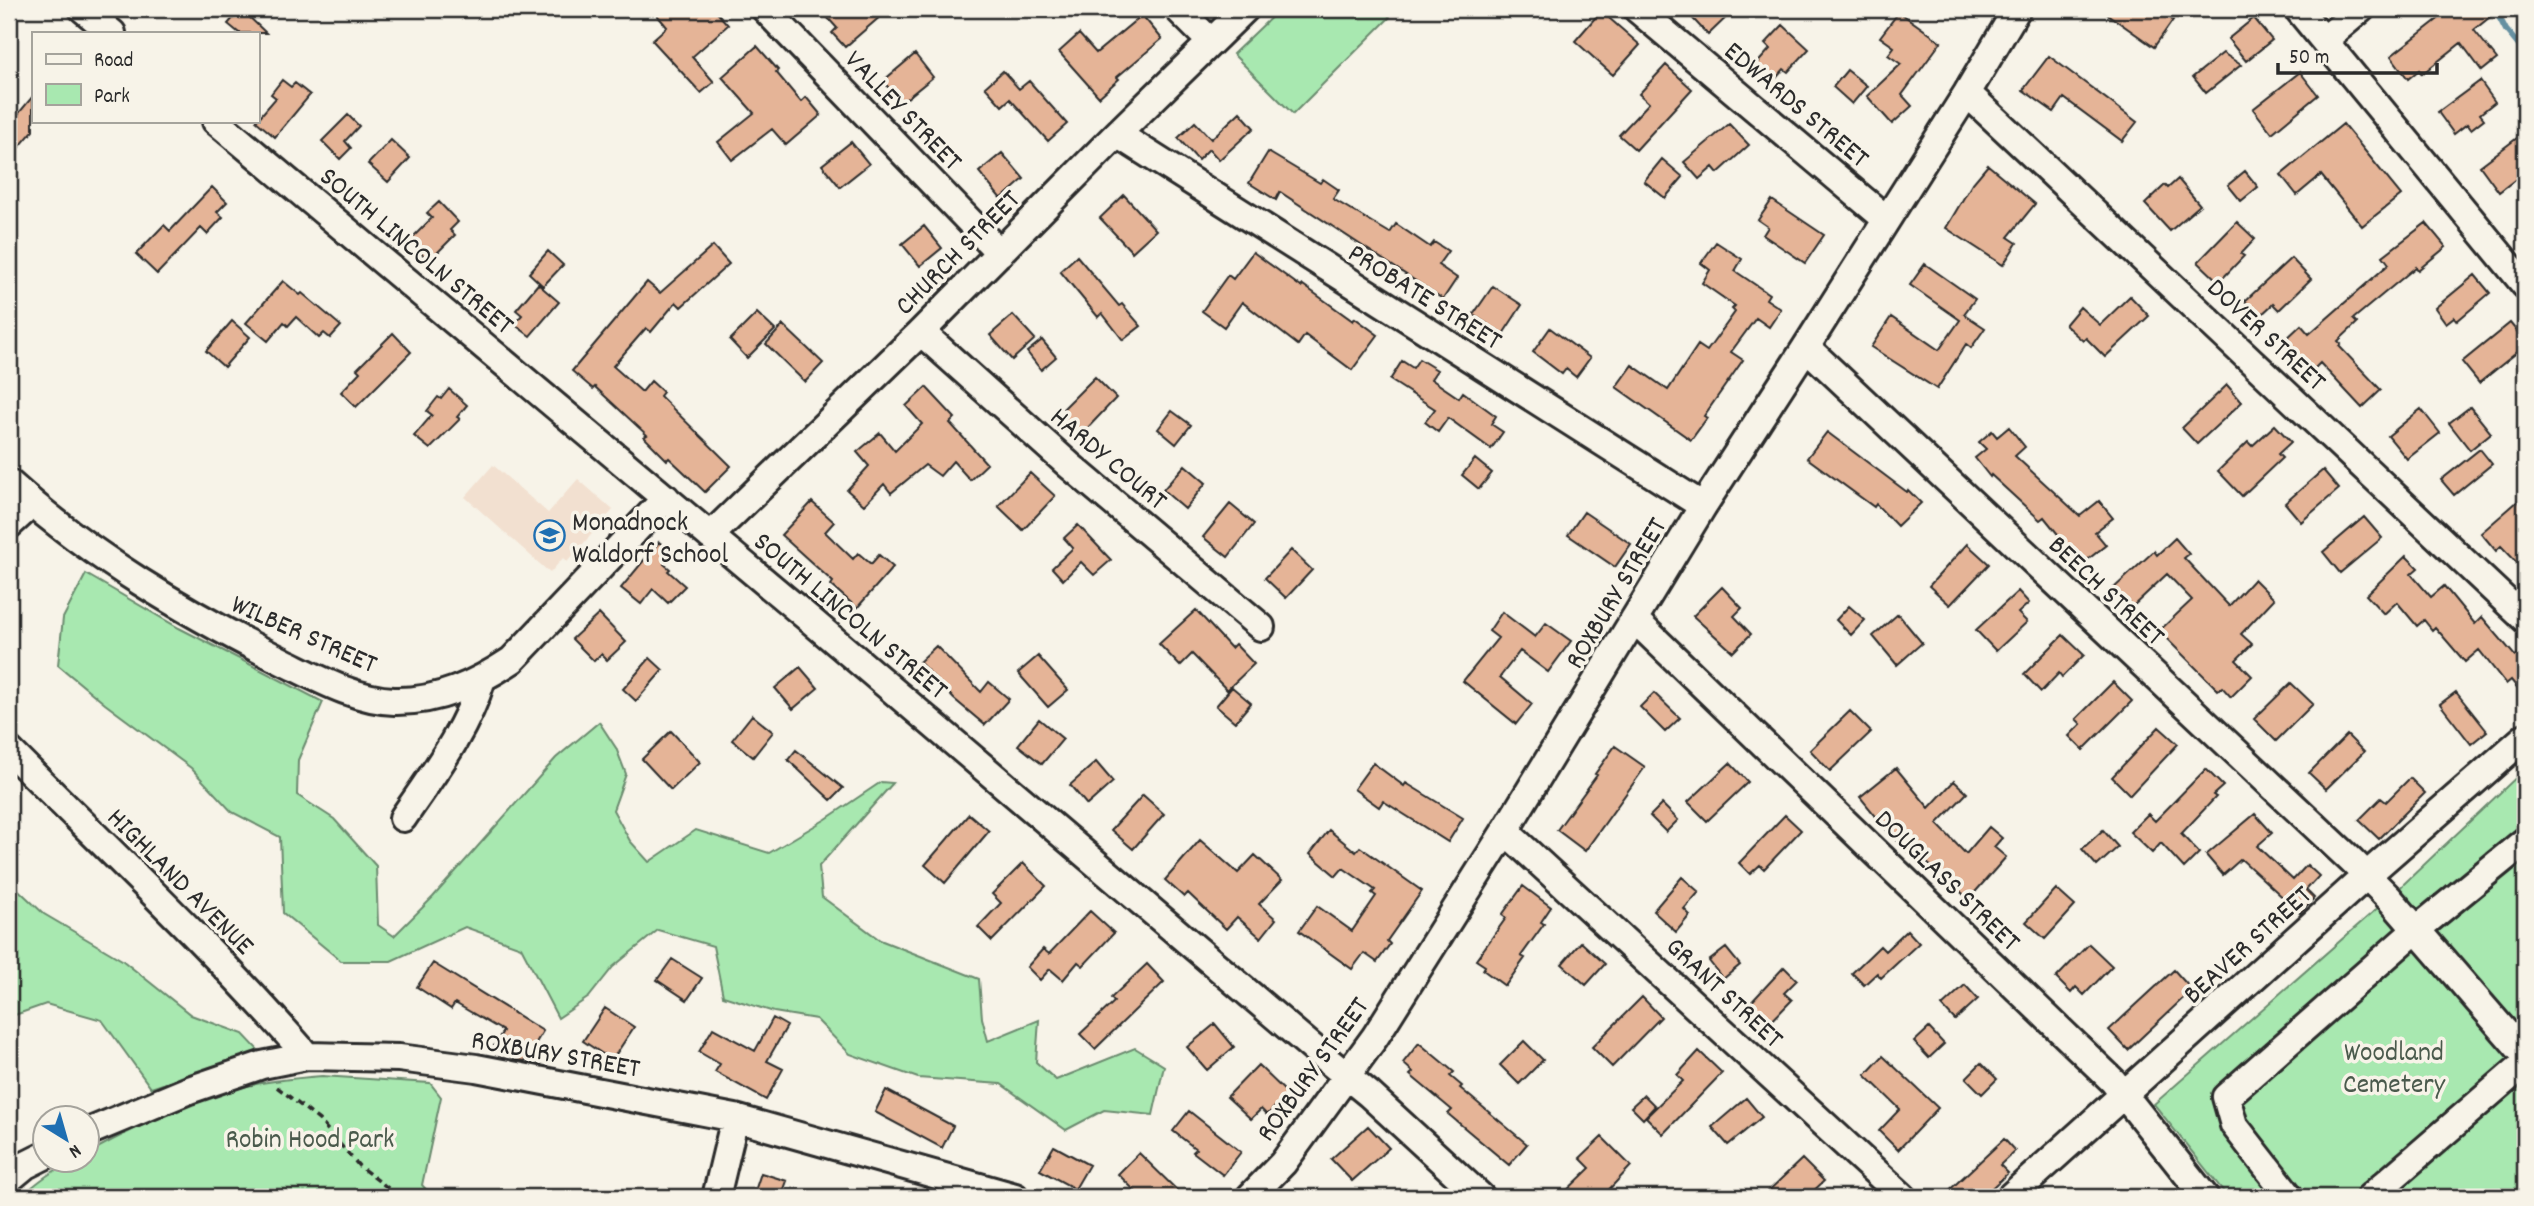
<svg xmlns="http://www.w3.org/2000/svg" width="2534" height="1206" font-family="Dekko,sans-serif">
  <rect width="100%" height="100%" fill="#f7f3e8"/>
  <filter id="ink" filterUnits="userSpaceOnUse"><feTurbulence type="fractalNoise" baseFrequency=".0143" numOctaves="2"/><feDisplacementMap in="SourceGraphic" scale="14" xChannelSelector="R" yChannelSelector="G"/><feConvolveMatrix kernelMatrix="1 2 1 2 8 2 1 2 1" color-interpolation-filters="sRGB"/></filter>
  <g filter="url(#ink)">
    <path fill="#f2e0d0" d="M493,465L548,513L578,479L613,510L567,562L563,558L550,573L465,497Z"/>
    <path fill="#a8e8b0" stroke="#6a8a6e" stroke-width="2" d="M1280,9H1381L1390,17L1293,114L1233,54Z
      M86,574L179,628L323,702L298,760L297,795L334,819L376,866L378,925L394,936L433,897L556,758L599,722L616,748L626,774L613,810L630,841L649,862L696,830L769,853L826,819L881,782L893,783L819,866L822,897L880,940L979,979L982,1018L988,1041L1039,1020L1036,1062L1056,1080L1135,1048L1164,1066L1153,1115L1104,1110L1066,1130L1001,1084L918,1078L850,1054L816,1019L774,1012L723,996L713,946L658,930L613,967L589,997L558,1018L521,947L465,927L391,961H341L283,913L280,837L232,812L191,768L105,704L58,665L63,618Z
      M2525,769V1197H2228L2154,1104L2389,898Z
      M9,881L44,914L122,960L191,1015L243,1034L260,1052L151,1088L102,1020L46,1004L9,1017Z
      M322,1076L430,1083L441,1097L422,1185L433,1197H20C39,1181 63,1160 88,1160V1153C134,1128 196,1098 247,1086C272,1080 297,1078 322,1076Z"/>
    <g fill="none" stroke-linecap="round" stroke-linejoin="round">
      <path stroke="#6690a1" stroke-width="6" d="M2495,9L2506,30L2525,53"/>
    </g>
    <path fill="#e5b497" stroke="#2b2b2b" stroke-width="2" d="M241,9L266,33H239L228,24Z
      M652,9H714L728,25L692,57L714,82L701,93L652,40L667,27Z
      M836,9H889L845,47L832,33L837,28L827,17Z
      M1684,9H1735L1708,35Z
      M2100,9H2156L2173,20L2154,47Z
      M2451,9H2500L2474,30L2497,59L2482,71L2461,43L2422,74L2419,70L2408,79L2391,56Z
      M1601,11L1640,45L1613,75L1575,41Z
      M1899,12L1941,42L1902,95L1912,106L1892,124L1867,96L1901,64L1888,55L1894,47L1880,37Z
      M1142,15L1162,39L1117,77L1119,79L1099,97L1059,52L1079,34L1096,53Z
      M2254,18L2272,40L2246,61L2228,39Z
      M1783,25L1809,49L1788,72L1784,69L1771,84L1753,68L1770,49L1765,44Z
      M757,46L778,70L776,72L801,102L806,97L821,115L786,145L772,129L732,160L718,142L754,113L722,77Z
      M2223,53L2241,65L2206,93L2193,77Z
      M915,54L933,77L901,103L883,81Z
      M2049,56L2137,122L2122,141L2064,98L2054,112L2023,90Z
      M1666,65L1692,89L1636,150L1619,135L1649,103L1639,94Z
      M1847,70L1867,86L1852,104L1833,87Z
      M1003,71L1019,89L1029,81L1067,124L1048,141L1010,99L1002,106L985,87Z
      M2300,72L2318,95L2272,133L2253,109Z
      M282,80L291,87L295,83L310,95L275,137L256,121L276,98L271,94Z
      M2480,81L2495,102L2480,114L2484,119L2471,129L2467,124L2454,134L2438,112Z
      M33,96V131L9,159V125Z
      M1240,112L1254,128L1219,160L1209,149L1198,160L1178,138L1195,122L1211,139Z
      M348,115L359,126L345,141L351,148L340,159L322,141Z
      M1729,124L1749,145L1718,173L1713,167L1699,179L1684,162Z
      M2343,124L2401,195L2362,226L2321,175L2297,195L2281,175Z
      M2525,132V172L2499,192L2480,166Z
      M391,140L410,158L388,182L368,164Z
      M851,142L869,164L840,187L822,165Z
      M1268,152L1320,183L1323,179L1339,190L1333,199L1390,233L1396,224L1430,247L1434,242L1448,251L1438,265L1457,278L1443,299L1280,192L1276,200L1249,183Z
      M1002,153L1024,179L1001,199L979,172Z
      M1662,159L1683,177L1665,198L1644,181Z
      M1988,165L2035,204L2008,237L2017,243L2003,265L1946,228L1972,184Z
      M2245,171L2258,187L2241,201L2228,185Z
      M2178,179L2200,205L2170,231L2145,204L2165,185L2168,188Z
      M212,187L227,202L217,212L223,217L207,234L201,228L157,274L136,254L164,225L170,231Z
      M1124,195L1156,230L1132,252L1100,218Z
      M1772,200L1824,235L1805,263L1763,235L1768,227L1758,220Z
      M439,202L458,222L450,230L455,235L429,261L409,241L432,218L427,213Z
      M2237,222L2255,239L2241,254L2244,256L2219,282L2198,262Z
      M2426,223L2446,247L2418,270L2416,267L2353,319L2357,323L2338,341L2341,344L2339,346L2381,390L2362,408L2320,363L2313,370L2285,340L2301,325L2309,334L2389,264L2383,256Z
      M924,226L942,248L920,266L902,244Z
      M1716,242L1742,259L1735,271L1769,294L1766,299L1781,309L1769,327L1756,318L1731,352L1743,360L1704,416L1707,418L1691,440L1616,387L1632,365L1668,390L1698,345L1707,351L1735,312L1732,309L1735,306L1702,283L1710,270L1701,263Z
      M713,246L729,264L681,307L676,302L651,332L646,328L613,366L642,392L651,381L663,392L660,396L731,466L705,492L669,458L667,460L644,437L647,435L595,387L593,389L572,371L647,282L660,293Z
      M548,251L563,265L543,286L529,273Z
      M1253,252L1301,287L1303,285L1353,321L1355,318L1378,335L1352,370L1305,335L1298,345L1242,302L1224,327L1202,311L1228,275L1233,279Z
      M1077,256L1119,306L1122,304L1141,326L1123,340L1102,313L1098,317L1060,271Z
      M2291,258L2311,279L2279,310L2273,304L2259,317L2245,301Z
      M1925,264L1975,299L1964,314L1985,328L1971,348L1966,344L1937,389L1871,347L1891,317L1939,350L1960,320L1910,285Z
      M2475,275L2490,293L2457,321L2454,317L2446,323L2435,308Z
      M283,281L300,295L302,293L341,326L330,338L324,333L319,338L296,317L288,326L284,322L268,341L246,323Z
      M538,284L559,302L530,336L514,324L522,315L516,310Z
      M1493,286L1522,305L1503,334L1473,315Z
      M2130,296L2149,316L2105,357L2086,338L2083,341L2065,325L2080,307L2100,325Z
      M757,313L775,330L747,358L730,340Z
      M1013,315L1035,339L1012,360L990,335Z
      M232,321L250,337L224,367L206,351Z
      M2510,323L2525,341V346L2479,383L2462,362Z
      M783,325L823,363L805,382L766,344Z
      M1550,328L1590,358L1576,377L1566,369L1562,374L1533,352Z
      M393,333L411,352L356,407L341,392L360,372L357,369Z
      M1042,340L1056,357L1041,370L1027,352Z
      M1419,359L1437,370L1431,379L1459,398L1463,392L1496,416L1491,424L1503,432L1491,449L1448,418L1438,432L1425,422L1435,409L1390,380L1402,361L1413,368Z
      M1095,377L1116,398L1081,435L1059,413Z
      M2227,385L2242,402L2197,444L2182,428Z
      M926,387L955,418L950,423L987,464L970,480L953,461L940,476L925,465L891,493L884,484L864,505L847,490L869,466L857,452L880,433L895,451L922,424L906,406Z
      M449,389L467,405L457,417L460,419L430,449L414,436L432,415L427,411L438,397L441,399Z
      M2470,407L2491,433L2470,450L2449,423Z
      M2421,409L2440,433L2407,459L2388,436Z
      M1172,411L1191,425L1176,444L1158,429Z
      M2275,425L2291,442L2278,454L2282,458L2242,496L2218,471L2248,442L2252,446Z
      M2009,427L2025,447L2015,456L2080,516L2099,501L2113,518L2095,532L2106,545L2082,564L2044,517L2040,520L1991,475L1990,477L1975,458L1986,449L1979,442L1992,431L1997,437Z
      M1827,432L1907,492L1908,490L1921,503L1897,526L1876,504L1874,507L1807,458Z
      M2480,449L2492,464L2454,495L2441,480Z
      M1475,459L1492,473L1479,489L1462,475Z
      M1185,465L1206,483L1185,509L1163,490Z
      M2323,470L2339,489L2301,522L2285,503Z
      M1030,473L1055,496L1023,530L998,506Z
      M2518,501L2525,510V571L2501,546L2496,551L2481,533Z
      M812,502L834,522L825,532L853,559L858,553L871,564L879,555L893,567L857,608L831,585L833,582L781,535Z
      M1230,504L1254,524L1228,557L1203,537Z
      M1584,512L1631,544L1615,567L1568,535Z
      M2364,517L2382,538L2340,573L2323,552Z
      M1078,525L1111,560L1094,575L1081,562L1063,580L1052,568L1073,548L1064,538Z
      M2175,538L2189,554L2184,558L2229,606L2254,579L2274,599L2241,634L2252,644L2236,660L2252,676L2231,697L2222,687L2218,690L2159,631L2192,600L2167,574L2132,607L2114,588L2154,551L2157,555Z
      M659,542L672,553L664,564L670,569L668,571L685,586L668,603L653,589L641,604L621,588Z
      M1967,544L1989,564L1950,605L1929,586Z
      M1291,550L1312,570L1286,598L1265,578Z
      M2406,556L2418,568L2411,574L2431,597L2444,586L2475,624L2482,617L2515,656L2518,654L2525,663V697L2511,680L2506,684L2479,650L2465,662L2435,627L2432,630L2424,620L2417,626L2397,602L2384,614L2366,595Z
      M1722,587L1742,608L1734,616L1751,634L1733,652L1693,616Z
      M2018,591L2029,603L2018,613L2027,622L1996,651L1976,630Z
      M1849,606L1865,620L1851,635L1836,620Z
      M1196,610L1231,648L1235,644L1254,664L1227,690L1192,654L1180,666L1159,644Z
      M1502,612L1535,637L1546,623L1571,641L1548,672L1520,651L1500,677L1532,704L1516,724L1463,681L1498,638L1489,631Z
      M599,614L626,642L607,660L601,654L594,661L572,639Z
      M1898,614L1922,643L1897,665L1873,636Z
      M2063,635L2084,655L2062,677L2059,673L2041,692L2024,674Z
      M936,646L981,692L989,682L1009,699L985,725L954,699L919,662Z
      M1038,656L1068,690L1048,707L1018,673Z
      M650,658L663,670L636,701L623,689Z
      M800,667L818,688L793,709L775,688Z
      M2113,682L2132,701L2083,750L2069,736L2081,724L2076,719Z
      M2291,683L2313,704L2276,741L2254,719Z
      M1232,687L1251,703L1235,722L1216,706Z
      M2456,692L2487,731L2471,744L2440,704Z
      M1654,693L1680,718L1665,732L1640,707Z
      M1850,711L1871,732L1830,771L1810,750Z
      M752,715L773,732L753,757L732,740Z
      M1039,719L1063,739L1042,764L1018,745Z
      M2159,727L2178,744L2130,795L2112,777Z
      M671,731L700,762L671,790L642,759Z
      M2347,735L2364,752L2326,789L2309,773Z
      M1615,746L1645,767L1585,851L1557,830L1597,775L1595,774Z
      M796,750L843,788L831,800L788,760Z
      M1096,762L1113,782L1087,805L1070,785Z
      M1373,763L1404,786L1406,783L1463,818L1448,842L1383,801L1379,807L1354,789Z
      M1730,763L1748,782L1707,821L1688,802Z
      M1896,768L1929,808L1954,781L1967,793L1937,824L1966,854L1989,827L2002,838L1994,847L2006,857L1969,899L1926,862L1922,866L1887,830L1860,797Z
      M2206,769L2223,786L2213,795L2216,797L2181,834L2199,853L2184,868L2161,843L2152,853L2130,832L2148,814L2155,821Z
      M2410,778L2425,793L2379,839L2359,820L2381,798L2386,802Z
      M1143,795L1164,814L1133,849L1111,830Z
      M1662,804L1678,820L1666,832L1650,816Z
      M969,814L989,831L945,883L925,865Z
      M2255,814L2272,833L2257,846L2293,880L2307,865L2319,876L2306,890L2314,898L2300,913L2241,859L2223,875L2206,855Z
      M1785,815L1801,830L1764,869L1760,865L1750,874L1739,863Z
      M1329,830L1356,852L1360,847L1422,891L1387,941L1390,944L1377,962L1364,953L1352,969L1299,931L1317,906L1352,931L1376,896L1372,893L1375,890L1343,868L1336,876L1310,854Z
      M2103,830L2118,847L2097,866L2082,849Z
      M1200,840L1238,873L1255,855L1282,880L1259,904L1276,919L1261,938L1237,917L1226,929L1188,893L1184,897L1165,880Z
      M1023,863L1046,886L992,941L978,927L1001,903L992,894Z
      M1682,877L1699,892L1684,909L1690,915L1676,932L1653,911Z
      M1523,886L1551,907L1541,922L1544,924L1521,956L1525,958L1505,986L1483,970L1485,966L1476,960L1506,918L1502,915Z
      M2056,889L2075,906L2045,939L2026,922Z
      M1090,911L1114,933L1083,966L1078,962L1063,980L1050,969L1040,980L1027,967L1043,949L1049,954Z
      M1907,930L1919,943L1881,978L1877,973L1864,985L1852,973L1880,946L1885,951Z
      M1581,942L1605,964L1586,985L1562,964Z
      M2089,944L2112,966L2084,995L2076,987L2071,993L2056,978Z
      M1726,948L1740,965L1723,979L1709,961Z
      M672,959L702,978L687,1000L657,980Z
      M433,963L543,1031L525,1061L517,1060L494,1046L503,1031L455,1003L451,1009L417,987Z
      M1147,964L1164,982L1095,1049L1080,1034L1114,1002L1111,998Z
      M1784,967L1797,980L1784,993L1792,1000L1765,1028L1745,1009Z
      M2174,970L2192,990L2128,1050L2109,1030Z
      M1965,985L1978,999L1955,1020L1942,1006Z
      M1642,997L1661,1017L1612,1067L1592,1047Z
      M605,1008L634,1027L612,1060L583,1041Z
      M773,1018L787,1026L767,1061L783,1069L766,1100L715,1072L720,1064L699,1052L713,1028L755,1051Z
      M1215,1024L1234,1047L1207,1070L1187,1047Z
      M1929,1028L1944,1044L1929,1058L1914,1042Z
      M1524,1041L1543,1060L1519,1084L1500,1065Z
      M1419,1043L1454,1072L1450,1076L1462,1086L1460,1088L1527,1144L1509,1165L1448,1114L1452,1110L1410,1075L1413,1072L1403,1063Z
      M1699,1051L1722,1073L1663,1134L1646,1117L1683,1081L1677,1075Z
      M1883,1056L1938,1108L1898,1150L1879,1131L1900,1109L1865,1075Z
      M1981,1063L1997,1079L1982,1094L1966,1078Z
      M1258,1065L1288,1094L1267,1115L1261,1109L1251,1119L1227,1097Z
      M886,1090L953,1126L942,1148L875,1112Z
      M1644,1095L1655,1106L1643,1119L1631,1107Z
      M1746,1098L1762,1117L1728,1145L1712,1127Z
      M1189,1111L1241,1152L1223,1175L1193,1152L1196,1149L1173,1131Z
      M1368,1126L1389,1148L1352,1181L1331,1159Z
      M1602,1137L1631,1166L1602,1197H1560L1590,1168L1580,1158Z
      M2004,1139L2015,1151L2000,1165L2008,1173L1982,1197H1942Z
      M1054,1146L1089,1165L1075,1189L1040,1170Z
      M1139,1153L1184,1197H1141L1118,1174Z
      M1802,1159L1824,1181L1807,1197H1762Z
      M761,1173L787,1181L781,1197H753Z"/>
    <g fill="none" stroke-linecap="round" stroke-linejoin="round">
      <defs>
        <path id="minor" d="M83,9L112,33
          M765,9L1000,253
          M1178,9L1211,42
          M1637,9L1886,219
          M2298,9L2525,285
          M2324,40L2361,9
          M1967,93L2525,619
          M216,121L808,618L1321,1055L1369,1094L1481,1197
          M1117,134L1703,506
          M921,332L1069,465L1261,627
          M1806,347L2352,861L2389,898L2525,1055
          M9,483C91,557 186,613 284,662C317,678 356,700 394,701C438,702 476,684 512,660L666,498
          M9,525L32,504
          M710,536L921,332L1117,134L1245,9
          M1634,619L2113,1081L2205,1197
          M9,750C109,851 214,949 307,1056
          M403,818C433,774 466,731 482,679
          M1505,831L1903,1197
          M88,1132L189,1090L262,1065L307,1056L399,1058L476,1068L735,1118L1015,1197
          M9,1179L26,1165L46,1155
          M716,1197L735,1118
          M1250,1197L1283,1163L1375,1037L1505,831L1703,506L1806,347L1967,93L2017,9
          M2010,1197L2366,876L2525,737
          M2290,1197L2234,1125L2226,1097L2416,930L2525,841
          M2370,1197L2525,1063"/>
      </defs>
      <use href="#minor" stroke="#2b2b2b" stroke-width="32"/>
      <path stroke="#2b2b2b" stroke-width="3.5" stroke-dasharray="7 5" stroke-linecap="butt" d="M277,1087L319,1120L359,1166L400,1197"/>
      <use href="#minor" stroke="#f7f3e8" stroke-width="26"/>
    </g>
  </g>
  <defs>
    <symbol id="school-ring" viewBox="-11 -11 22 22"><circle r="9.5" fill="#f7f3e8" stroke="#1f6fb2" stroke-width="1.5"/><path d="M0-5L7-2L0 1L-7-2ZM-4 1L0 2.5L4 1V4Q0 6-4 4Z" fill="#1f6fb2"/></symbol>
  </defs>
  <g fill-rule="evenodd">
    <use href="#school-ring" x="532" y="518" width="35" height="35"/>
  </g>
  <g text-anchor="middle" stroke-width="7" stroke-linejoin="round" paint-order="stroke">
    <g font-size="28" fill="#2b2b2b" stroke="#f7f3e8">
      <text transform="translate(1798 103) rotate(40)" y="10">EDWARDS STREET</text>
      <text transform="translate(905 109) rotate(46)" y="10">VALLEY STREET</text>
      <text transform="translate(418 249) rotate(40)" y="10">SOUTH LINCOLN STREET</text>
      <text transform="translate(956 251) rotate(-45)" y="10">CHURCH STREET</text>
      <text transform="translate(1426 295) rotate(32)" y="10">PROBATE STREET</text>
      <text transform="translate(2268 333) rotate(43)" y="10">DOVER STREET</text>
      <text transform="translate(1110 457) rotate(40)" y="10">HARDY COURT</text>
      <text transform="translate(2108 589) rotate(43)" y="10">BEECH STREET</text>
      <text transform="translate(1614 592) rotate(-59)" y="10">ROXBURY STREET</text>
      <text transform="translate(852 614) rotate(40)" y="10">SOUTH LINCOLN STREET</text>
      <text transform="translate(305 632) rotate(24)" y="10">WILBER STREET</text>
      <text transform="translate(1949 879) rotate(44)" y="10">DOUGLASS STREET</text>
      <text transform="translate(182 880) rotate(45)" y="10">HIGHLAND AVENUE</text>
      <text transform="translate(2246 943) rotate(-42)" y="10">BEAVER STREET</text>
      <text transform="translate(1726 991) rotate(43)" y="10">GRANT STREET</text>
      <text transform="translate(556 1052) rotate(10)" y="10">ROXBURY STREET</text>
      <text transform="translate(1311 1068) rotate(-54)" y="10">ROXBURY STREET</text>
    </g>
    <g font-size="28" fill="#2b2b2b" stroke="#f7f3e8" text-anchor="start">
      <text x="572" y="530">Monadnock<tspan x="572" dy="32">Waldorf School</tspan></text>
    </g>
    <g font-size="28" fill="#4a5a4c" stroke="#f7f3e8">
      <text x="2394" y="1060">Woodland<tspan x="2394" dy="32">Cemetery</tspan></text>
      <text x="310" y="1147">Robin Hood Park</text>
    </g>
  </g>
  <rect width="2534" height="1206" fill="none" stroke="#f7f3e8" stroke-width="35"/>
  <rect x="18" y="18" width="2499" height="1171" fill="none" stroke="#2b2b2b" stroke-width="2.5" filter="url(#ink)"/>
  <rect x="32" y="32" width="228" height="91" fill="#f7f3e8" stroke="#a5a39c" stroke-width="2"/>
  <rect x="46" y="54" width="35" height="10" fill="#f7f3e8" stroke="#a5a39c" stroke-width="2"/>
  <text x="94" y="66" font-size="21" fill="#2b2b2b">Road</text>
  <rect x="46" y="84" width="35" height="21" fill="#a8e8b0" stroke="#a5a39c" stroke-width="2"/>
  <text x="94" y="102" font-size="21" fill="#2b2b2b">Park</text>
  <g transform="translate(66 1139) rotate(143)"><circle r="33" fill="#f7f3e8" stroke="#a5a39c" stroke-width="2"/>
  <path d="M0-5L12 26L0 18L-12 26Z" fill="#1f6fb2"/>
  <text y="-10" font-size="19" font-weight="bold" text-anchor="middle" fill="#2b2b2b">N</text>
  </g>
  <path d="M2278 63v10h159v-10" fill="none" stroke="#2b2b2b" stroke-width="3.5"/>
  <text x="2289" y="63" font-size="21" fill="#2b2b2b" stroke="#f7f3e8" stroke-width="5" paint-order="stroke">50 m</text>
</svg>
